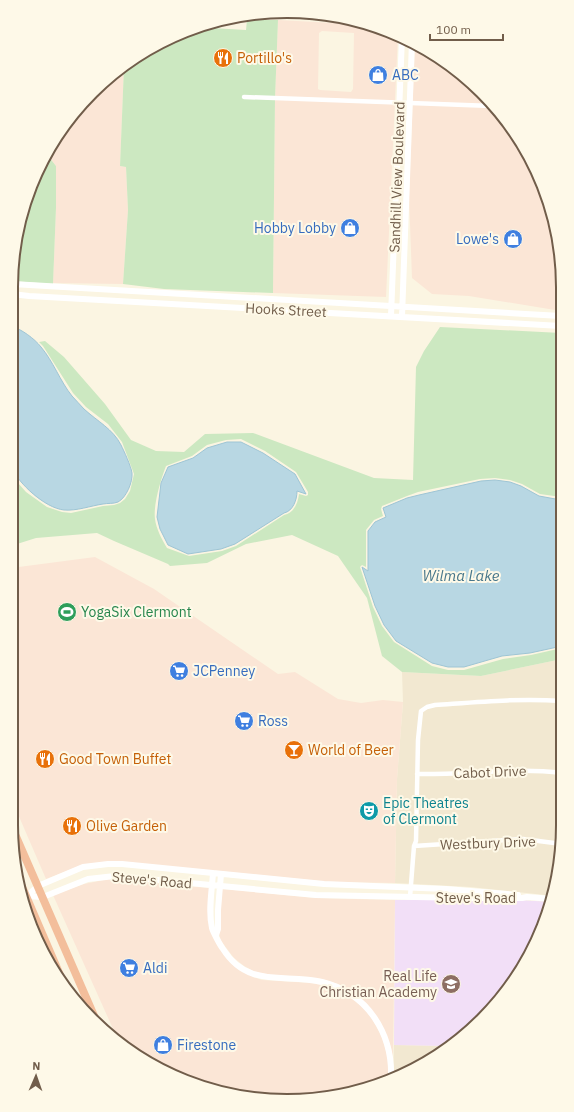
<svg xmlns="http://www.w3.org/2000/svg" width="574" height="1112" font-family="'IBM Plex Sans',sans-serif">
  <rect width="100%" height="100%" fill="#fbf5e2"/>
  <path fill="#f2e8d1" d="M562,659V843L554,896L470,887L395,883L397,779L403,702L402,672L481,676Z
    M394,1045L446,1046L409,1073L393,1078Z"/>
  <path fill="#fbe6d6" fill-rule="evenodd" d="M278,20L371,25L398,35L386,297L273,293L275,99ZM322,31L354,33L353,89L351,92L320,90L318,89L319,33Z
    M415,43L469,80L516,133L542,182L561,251V311L469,296L432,294L412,278L409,197Z
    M124,66L120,166L126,167L128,210L123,284L53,283L56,208V166L49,157L48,151L68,119L105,79Z
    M95,557L154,589L278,674L295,672L338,699L361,703L383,700L403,702L397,779L395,883L330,882L208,870L82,865L46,879L11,798V659L17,655L11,647V568Z
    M109,879L209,888V903L217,944L231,963L253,977L262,980L312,983L331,987L348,996L364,1008L370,1015L382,1037L388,1058V1080L359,1092L305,1100L216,1092L134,1055L118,1040L53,895L84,884Z
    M222,889L315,898L395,900L393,1057L391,1047L381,1023L367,1004L351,991L338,984L322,979L308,977L271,975L255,972L244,966L234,958L221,941L219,934Z"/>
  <path fill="#f2dff7" d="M395,900H518L552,902L534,947L482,1020L446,1046L394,1045Z"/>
  <path fill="#cce8c1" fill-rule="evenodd" d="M247,20H278L275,99L273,293L164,289L123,284L128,210L126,167L120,166L124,66L149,48L195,27L246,30Z
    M48,151L49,157L56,166V208L53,284L12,281C12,240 26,187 48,151Z
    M440,327L561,333V497L540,494L522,484L510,480L495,478L480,479L418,492L407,496L382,506L381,509L383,516L374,520L366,530V567L362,565L360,567L373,607L382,626L394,642L432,666L448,670H464L503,659L531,655L562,648V659L481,676L402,672L382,656L367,598L338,556L292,535L246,544L207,563L170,566L168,564L114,541L97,533L36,538L17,544H11V472L18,483L26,492L47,507L62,512L71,513L103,506L114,505L120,503L125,499L130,491L134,474L122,442L108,424L86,407L73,393L43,346L39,342L45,341L64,357L105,404L131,440L156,451L184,452L205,434L253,433L374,478L413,480L416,367L424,351ZM241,439L265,451L296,472L308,492V495L306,496L299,494C298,503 294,513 284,515L236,546L222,551L189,556L167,548C162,540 156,528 155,519C153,505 161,479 166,466L192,456L207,445L226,440Z"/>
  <path fill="#b8d7e3" stroke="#9ec5d5" d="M12,326C22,330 34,338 41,347C53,361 60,381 72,396C76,400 80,405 84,409C97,421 113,429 121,445C124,451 131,466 132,473C133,482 126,498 118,502C113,504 108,503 103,504C90,506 77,511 64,510C45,508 19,484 11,467Z
    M227,442H241L263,453L295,474L306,494L297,491C297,500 293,511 284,513L235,544L221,549L188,554L168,545L160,529L157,517L161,483L168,467L193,458L207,448Z
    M495,480L510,482L521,486L539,496L561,500L562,646L530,653L502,656L464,667H448L432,663L396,641L384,625L375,606L362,567L368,571V531L375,522L386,517L383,508L407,498L419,495L481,481Z"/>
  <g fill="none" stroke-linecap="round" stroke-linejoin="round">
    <path stroke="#fff" stroke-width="4.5" d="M244,97L492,106
      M417,774C466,775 514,767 562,773
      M414,846L523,839L562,844
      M410,897L414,846L416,841L418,740L421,711L427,707L435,705C478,702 519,698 562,701"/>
    <path stroke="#fff" stroke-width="6" d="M12,284L561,316
      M12,294L29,296L561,326
      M391,316L402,37
      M402,317L412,41
      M213,873C212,890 208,911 212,928C213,932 220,945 223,949C248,989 285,973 322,982C368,993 393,1034 391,1079
      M27,896L43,897L88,879L115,876L316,895L464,898H522L527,897L553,899
      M27,896L38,886L83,867L108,864H122L324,884L446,889L518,895
      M216,935L218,929V910L221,874"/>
    <path stroke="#f3be9b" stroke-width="8" d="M11,825L95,1018
      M20,882L66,989"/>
  </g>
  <defs>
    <symbol id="restaurant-disc" viewBox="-11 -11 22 22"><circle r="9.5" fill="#e8710a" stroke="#fef9e8"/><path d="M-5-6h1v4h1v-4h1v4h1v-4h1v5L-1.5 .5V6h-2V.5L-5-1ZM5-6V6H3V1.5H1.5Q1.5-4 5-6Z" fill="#fff"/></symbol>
    <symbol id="shop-disc" viewBox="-11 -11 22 22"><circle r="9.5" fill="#3f7fe0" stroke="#fef9e8"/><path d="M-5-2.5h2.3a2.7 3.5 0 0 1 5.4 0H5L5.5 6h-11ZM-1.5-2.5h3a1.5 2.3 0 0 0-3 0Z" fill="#fff"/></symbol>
    <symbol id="stadium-disc" viewBox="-11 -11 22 22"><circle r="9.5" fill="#2e9e5b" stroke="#fef9e8"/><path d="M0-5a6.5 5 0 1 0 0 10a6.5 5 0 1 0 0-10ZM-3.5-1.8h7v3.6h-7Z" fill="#fff"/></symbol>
    <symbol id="supermarket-disc" viewBox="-11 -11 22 22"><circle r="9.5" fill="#3f7fe0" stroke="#fef9e8"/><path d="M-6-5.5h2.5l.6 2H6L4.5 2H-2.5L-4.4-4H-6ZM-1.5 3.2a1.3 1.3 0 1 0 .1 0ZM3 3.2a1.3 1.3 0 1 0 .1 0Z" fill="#fff"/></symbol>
    <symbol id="bar-disc" viewBox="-11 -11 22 22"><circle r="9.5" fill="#e8710a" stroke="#fef9e8"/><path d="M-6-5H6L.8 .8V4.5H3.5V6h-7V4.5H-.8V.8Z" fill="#fff"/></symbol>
    <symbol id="theatre-disc" viewBox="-11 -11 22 22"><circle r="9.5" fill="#0f9aa8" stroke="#fef9e8"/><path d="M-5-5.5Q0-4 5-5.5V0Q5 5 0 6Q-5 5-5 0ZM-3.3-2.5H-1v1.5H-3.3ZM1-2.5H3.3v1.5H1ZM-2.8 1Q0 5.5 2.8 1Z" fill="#fff"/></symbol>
    <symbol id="school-disc" viewBox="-11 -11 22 22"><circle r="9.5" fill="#8d6e63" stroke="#fef9e8"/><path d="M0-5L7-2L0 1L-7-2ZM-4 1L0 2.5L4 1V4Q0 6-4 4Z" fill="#fff"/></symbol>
  </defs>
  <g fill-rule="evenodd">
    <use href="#restaurant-disc" x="212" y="47" width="22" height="22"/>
    <use href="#shop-disc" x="367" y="64" width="22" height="22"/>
    <use href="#shop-disc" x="339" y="217" width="22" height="22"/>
    <use href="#shop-disc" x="502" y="228" width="22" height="22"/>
    <use href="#stadium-disc" x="56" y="601" width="22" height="22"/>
    <use href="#supermarket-disc" x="168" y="660" width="22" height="22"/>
    <use href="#supermarket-disc" x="233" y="710" width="22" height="22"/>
    <use href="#bar-disc" x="283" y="739" width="22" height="22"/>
    <use href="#restaurant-disc" x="34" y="748" width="22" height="22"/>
    <use href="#theatre-disc" x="358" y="800" width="22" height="22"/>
    <use href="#restaurant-disc" x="61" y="815" width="22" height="22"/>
    <use href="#supermarket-disc" x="118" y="957" width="22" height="22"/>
    <use href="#school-disc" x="440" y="973" width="22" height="22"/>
    <use href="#shop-disc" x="152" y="1034" width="22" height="22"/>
  </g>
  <g text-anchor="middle" stroke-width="4" stroke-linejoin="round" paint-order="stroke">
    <g font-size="14" fill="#c56008" stroke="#fef9e8" text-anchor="start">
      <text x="237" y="63">Portillo's</text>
      <text x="308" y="755">World of Beer</text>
      <text x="59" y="764">Good Town Buffet</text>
      <text x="86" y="831">Olive Garden</text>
    </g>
    <g font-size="14" fill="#366cbe" stroke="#fef9e8" text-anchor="start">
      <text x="392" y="80">ABC</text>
      <text x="336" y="233" text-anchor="end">Hobby Lobby</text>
      <text x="499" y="244" text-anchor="end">Lowe's</text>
      <text x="193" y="676">JCPenney</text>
      <text x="258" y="726">Ross</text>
      <text x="143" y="973">Aldi</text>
      <text x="177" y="1050">Firestone</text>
    </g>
    <g font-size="14" fill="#715d4a" stroke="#fef9e8">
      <text transform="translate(397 177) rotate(-88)" y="5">Sandhill View Boulevard</text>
      <text transform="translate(286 310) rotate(3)" y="5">Hooks Street</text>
      <text transform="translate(490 772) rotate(-2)" y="5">Cabot Drive</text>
      <text transform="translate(488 843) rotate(-2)" y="5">Westbury Drive</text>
      <text transform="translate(152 880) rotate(5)" y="5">Steve's Road</text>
      <text x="476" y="903">Steve's Road</text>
    </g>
    <g font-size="14" fill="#27864d" stroke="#fef9e8" text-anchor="start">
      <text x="81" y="617">YogaSix Clermont</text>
    </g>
    <g font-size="14" fill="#0d838f" stroke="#fef9e8" text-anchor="start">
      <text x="383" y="808">Epic Theatres<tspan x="383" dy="16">of Clermont</tspan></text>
    </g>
    <g font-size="14" fill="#785e54" stroke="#fef9e8" text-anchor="end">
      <text x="437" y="981">Real Life<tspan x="437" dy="16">Christian Academy</tspan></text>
    </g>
    <g font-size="15" font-style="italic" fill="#48778b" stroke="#fef9e8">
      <text x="461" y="581">Wilma Lake</text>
    </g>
  </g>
  <path d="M0 0H574V1112H0ZM287 18H287A269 269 0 0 1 556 287V825A269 269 0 0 1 287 1094H287A269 269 0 0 1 18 825V287A269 269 0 0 1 287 18Z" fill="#fef9e8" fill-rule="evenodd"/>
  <path fill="none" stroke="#715d4a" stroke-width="2" d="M287 18H287A269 269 0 0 1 556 287V825A269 269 0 0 1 287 1094H287A269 269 0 0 1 18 825V287A269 269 0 0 1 287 18Z"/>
  <g transform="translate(36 1076) rotate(2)" stroke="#fef9e8" stroke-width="3" paint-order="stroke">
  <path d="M0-3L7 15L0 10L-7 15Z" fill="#715d4a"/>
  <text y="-6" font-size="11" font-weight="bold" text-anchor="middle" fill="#715d4a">N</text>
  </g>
  <path d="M430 34v6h73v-6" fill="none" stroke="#715d4a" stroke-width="2"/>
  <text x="436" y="34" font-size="12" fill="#715d4a" stroke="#fef9e8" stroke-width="3" paint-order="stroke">100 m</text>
</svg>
